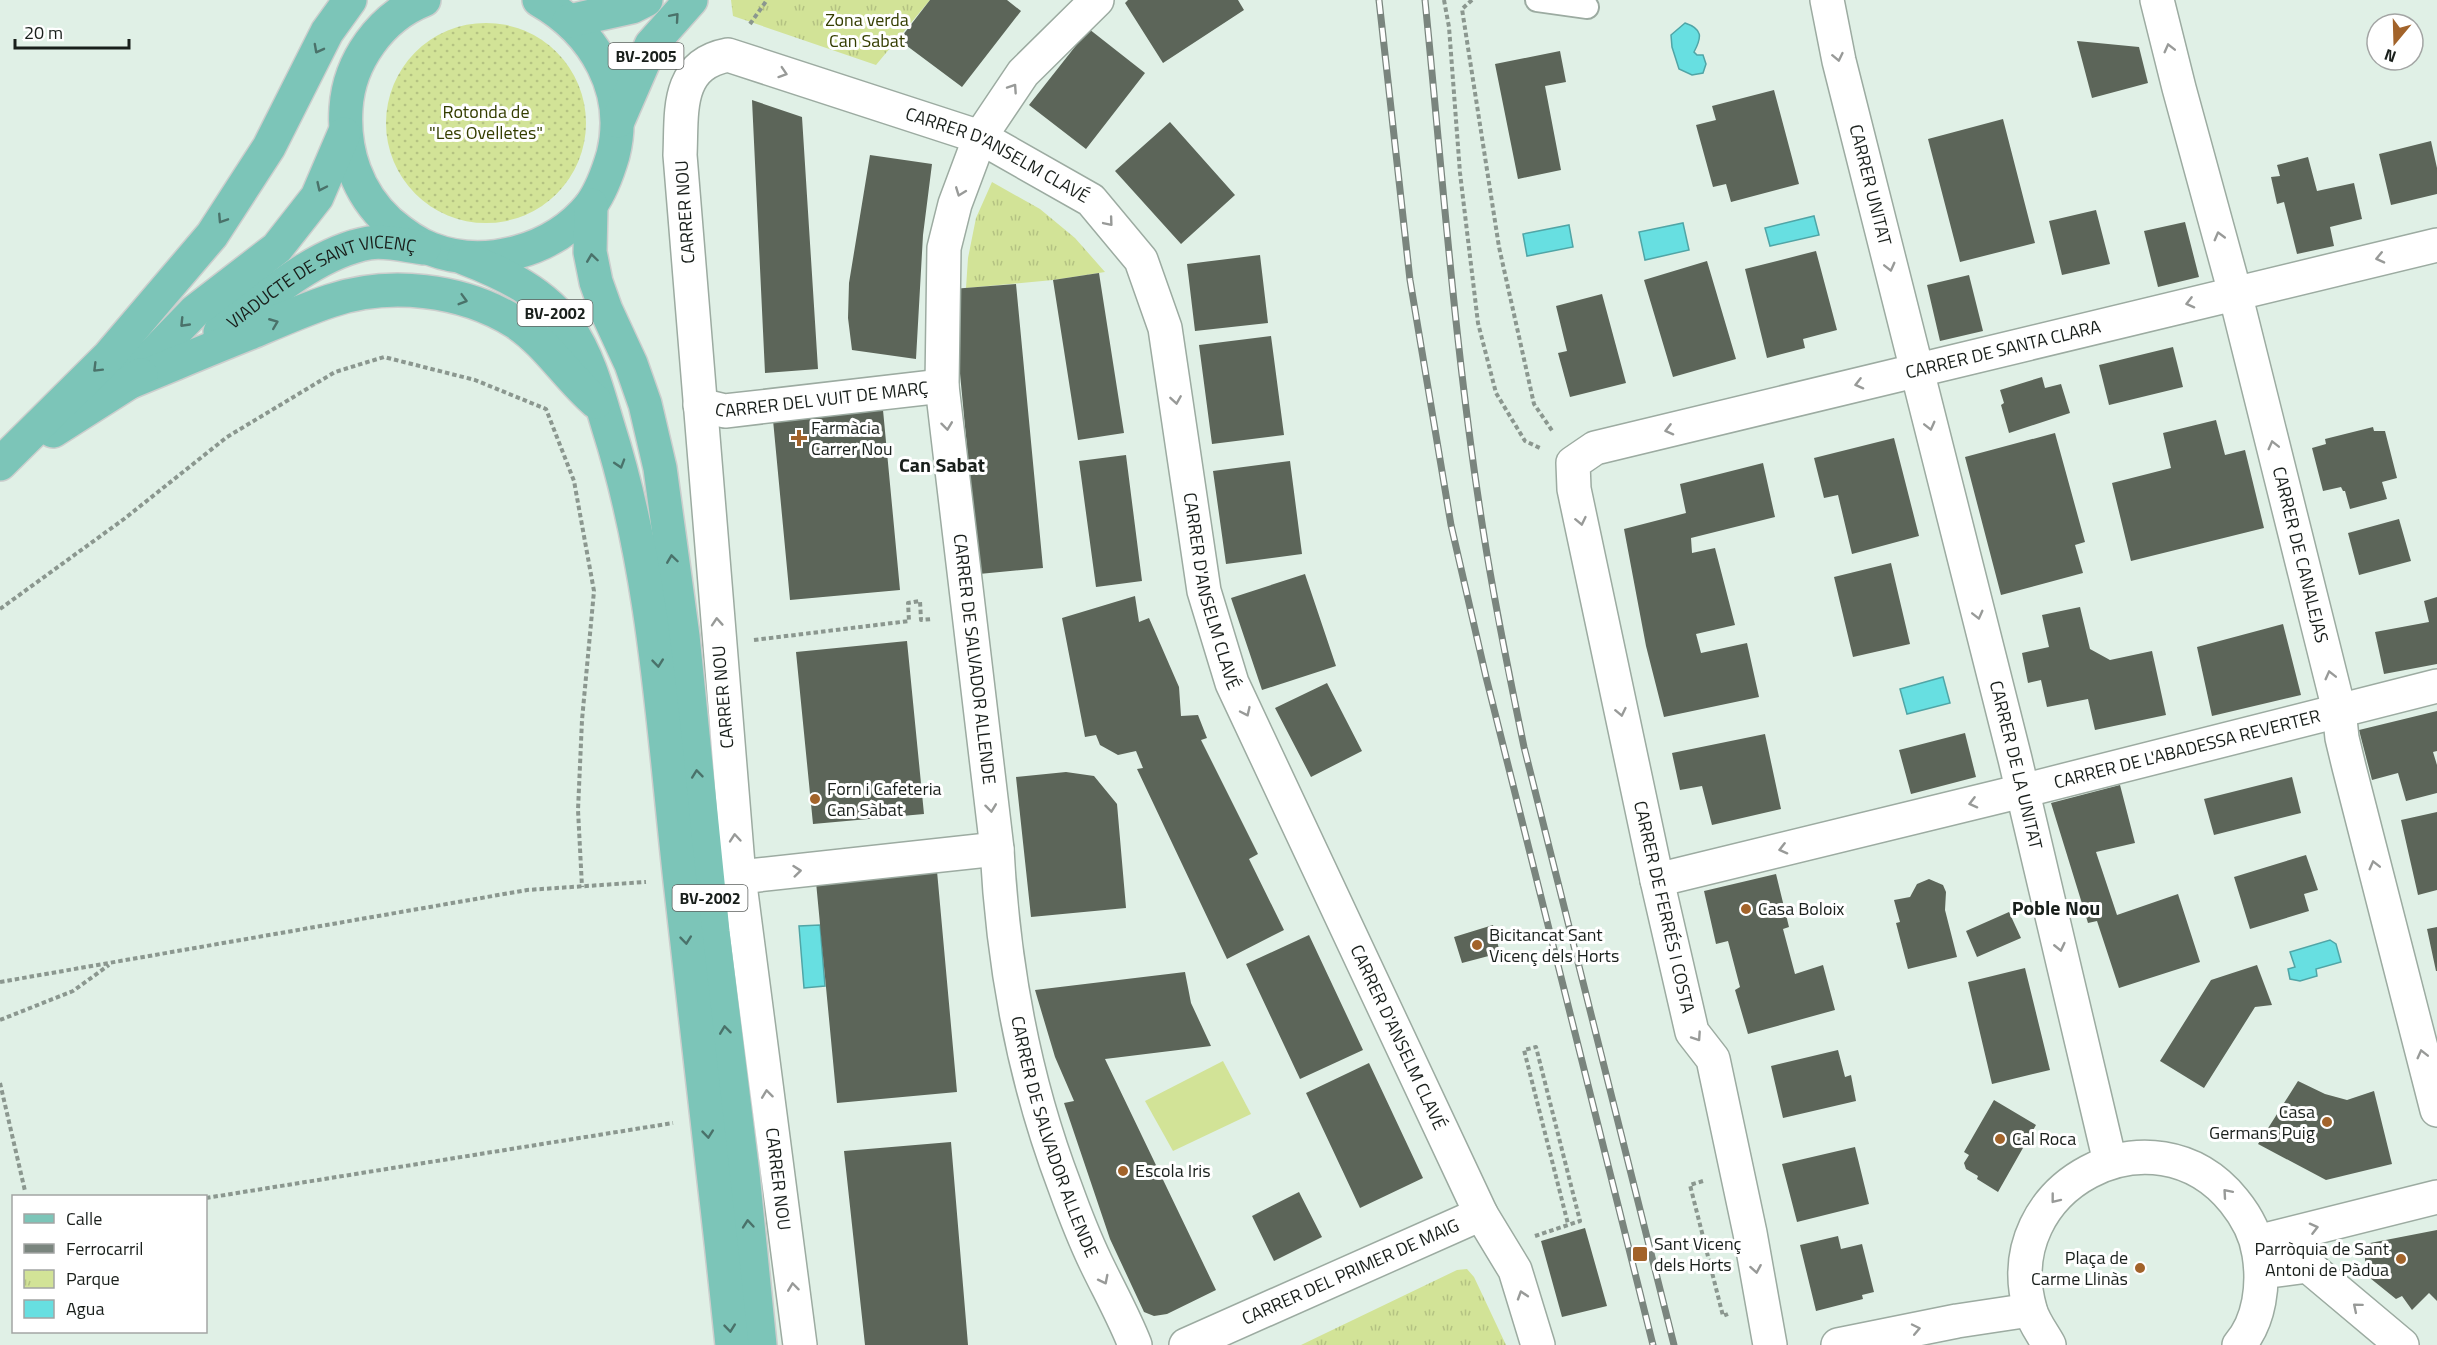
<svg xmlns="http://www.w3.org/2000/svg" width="2437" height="1345" font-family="'Titillium Web',sans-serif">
  <defs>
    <pattern id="park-tufts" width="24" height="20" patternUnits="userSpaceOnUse" patternTransform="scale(1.5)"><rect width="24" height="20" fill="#d2e397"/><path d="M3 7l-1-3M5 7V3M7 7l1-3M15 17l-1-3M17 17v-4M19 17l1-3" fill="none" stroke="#b4c282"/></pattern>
    <pattern id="garden-dots" width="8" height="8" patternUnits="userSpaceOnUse" patternTransform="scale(1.5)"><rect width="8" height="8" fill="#d2e397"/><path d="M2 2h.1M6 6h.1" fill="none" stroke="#b4c282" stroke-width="1.8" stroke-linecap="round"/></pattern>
  </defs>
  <rect width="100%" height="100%" fill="#e0f0e6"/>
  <path fill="#d2e397" d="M1223,1061L1251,1114L1173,1151L1145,1101Z"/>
  <path fill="url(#park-tufts)" d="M731,0H930L876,65L733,16Z
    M992,182L1040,209L1075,238L1105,272L1053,280L966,288L968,258L976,218Z
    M1467,1269L1474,1277L1506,1345H1301L1457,1270Z"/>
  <path fill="url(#garden-dots)" d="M386 123a100 100 0 1 1 200 0a100 100 0 1 1-200 0Z"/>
  <path fill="#67dfe1" stroke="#50a5a6" stroke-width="1.5" d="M1685,23C1703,29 1702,37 1694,52L1697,55H1703L1706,64L1703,73L1692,75L1679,69L1672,47L1671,35Z
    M1814,216L1819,235L1770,246L1765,228Z
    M1683,223L1689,250L1645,260L1639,232Z
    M1569,225L1573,247L1527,256L1523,234Z
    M1943,677L1950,703L1907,714L1900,689Z
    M820,925L825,986L804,988L799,926Z
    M2330,940L2336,944L2341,962L2316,969L2317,976L2300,981L2290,979L2288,969L2295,967L2290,952Z"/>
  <path fill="#5c6559" d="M930,0H1007L1021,11L962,87L899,40Z
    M1128,0H1238L1244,10L1163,63L1125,3Z
    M1089,29L1145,73L1086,149L1029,105Z
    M2077,41L2139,47L2148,83L2092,98Z
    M1560,51L1566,82L1545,86L1561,170L1518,179L1495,64Z
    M1774,90L1799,184L1731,202L1726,184L1713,187L1696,125L1716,120L1712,106Z
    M752,100L802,117L818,369L765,373Z
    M2003,119L2035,243L1960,262L1928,139Z
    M1170,122L1235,195L1181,244L1115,171Z
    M2431,141L2437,168V194L2391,205L2379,154Z
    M870,155L932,164L923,235L916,359L852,350L848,318L849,283Z
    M2308,157L2317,191L2354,183L2362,219L2330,227L2334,246L2297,254L2284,202L2277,204L2271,177L2280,176L2277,165Z
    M2096,210L2110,264L2062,275L2049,221Z
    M2185,222L2199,277L2158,287L2144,231Z
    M1816,251L1837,330L1803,339L1805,348L1767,358L1745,269Z
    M1260,255L1268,323L1195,331L1187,264Z
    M1707,261L1736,359L1673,377L1644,280Z
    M1099,273L1124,433L1078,440L1053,280Z
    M1969,275L1983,331L1940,341L1927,285Z
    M1016,284L1043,568L979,574L952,289Z
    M1602,294L1626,383L1570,397L1558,353L1567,351L1556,306Z
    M1271,336L1284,435L1212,444L1199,345Z
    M2173,347L2183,387L2109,405L2099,365Z
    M2042,377L2045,388L2061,384L2070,413L2009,433L2001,405L2004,403L2000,390Z
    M883,410L900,590L790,600L773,420Z
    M2216,420L2225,455L2245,450L2264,528L2131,561L2112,483L2171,468L2163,433Z
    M2373,427L2374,431H2385L2397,478L2382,482L2387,499L2350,509L2345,491H2343L2341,487L2323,491L2312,448L2326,444L2325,439Z
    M2055,433L2085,542L2075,545L2083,573L2001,595L1965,457Z
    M1894,438L1919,536L1852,554L1838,495L1824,498L1814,458Z
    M1126,455L1142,581L1096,587L1079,461Z
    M1290,461L1302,554L1226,564L1213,471Z
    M1763,463L1775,517L1691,538L1692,553L1715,548L1735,625L1696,634L1701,653L1747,643L1759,697L1664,717L1646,646L1624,529L1686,513L1680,484Z
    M2399,519L2411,561L2359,575L2348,533Z
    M1891,563L1910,644L1853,657L1834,577Z
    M1305,574L1336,666L1262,690L1231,598Z
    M1135,596L1139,622L1149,618L1179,687L1181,716L1198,715L1207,738L1201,740L1258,854L1249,859L1284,930L1227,959L1137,769L1143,768L1136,751L1118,755L1100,745L1096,735L1085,737L1062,618Z
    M2437,597V664L2384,674L2375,632L2429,622L2424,601Z
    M2080,607L2090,649L2110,660L2152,651L2166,715L2095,730L2088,699L2047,707L2041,680L2028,683L2022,653L2049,647L2042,615Z
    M2283,624L2301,695L2212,716L2197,647Z
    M907,641L924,814L813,824L796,652Z
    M1327,683L1362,751L1311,777L1275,708Z
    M2437,711V751L2433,752L2437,765V793L2406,801L2398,773L2372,780L2359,730Z
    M1965,733L1976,777L1911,794L1899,750Z
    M1765,734L1781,809L1712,825L1702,786L1680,790L1672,753Z
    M1066,772L1094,776L1117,804L1126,908L1031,917L1016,777Z
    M2292,777L2301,813L2214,835L2204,799Z
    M2120,785L2135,843L2096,852L2117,915L2178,894L2200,962L2119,988L2097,921L2088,923L2051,803Z
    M2437,812V890L2418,895L2401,820Z
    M2306,855L2318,890L2304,894L2309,911L2250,929L2234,877Z
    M937,871L957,1092L837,1103L816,882Z
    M1776,874L1789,927L1783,929L1795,974L1823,965L1835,1010L1748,1034L1735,990L1740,987L1728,941L1716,944L1704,891Z
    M1929,879L1943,885L1946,892L1945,910L1957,957L1908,969L1896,923L1900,922L1894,900L1910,897L1917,884Z
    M2009,912L2021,938L1977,957L1966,931Z
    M1493,925L1500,953L1462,963L1454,937Z
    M2437,927V971H2436L2427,929Z
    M1309,935L1363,1050L1300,1079L1246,964Z
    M2257,965L2272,1005L2255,1007L2204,1088L2160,1061L2211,980Z
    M2025,968L2050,1070L1992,1084L1968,982Z
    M1185,972L1191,1003L1211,1046L1105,1059L1216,1290L1167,1314L1154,1316L1144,1312L1110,1239L1064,1103L1074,1101L1055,1057L1035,990Z
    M1838,1050L1845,1077L1851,1075L1856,1101L1783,1118L1771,1066Z
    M1369,1063L1423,1178L1360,1208L1306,1093Z
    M2298,1081L2325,1094L2347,1100L2374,1091L2392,1164L2326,1180L2258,1144Z
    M1994,1100L2036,1125L1998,1192L1977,1179L1978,1176L1966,1169L1964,1163L1969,1155L1964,1152Z
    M951,1142L968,1345H865L844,1151Z
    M1855,1147L1869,1204L1797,1222L1782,1164Z
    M1299,1192L1322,1237L1274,1261L1252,1216Z
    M1585,1228L1607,1306L1562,1317L1541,1241Z
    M2437,1230V1301L2429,1293L2412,1310L2402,1296L2396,1299L2365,1274V1244Z
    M1838,1236L1841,1249L1862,1244L1874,1292L1862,1295L1863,1299L1816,1311L1800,1245Z"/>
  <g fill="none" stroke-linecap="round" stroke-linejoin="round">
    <defs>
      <path id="service" d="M1537,0L1587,7"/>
      <g id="minor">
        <path id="s1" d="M1097,0L1023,73L980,137L955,204L944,248L942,386L997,849C1003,963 1024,1080 1065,1187C1074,1212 1084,1238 1096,1263C1109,1290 1124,1317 1135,1345"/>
        <path id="s2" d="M1827,0L1839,61L2015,759L2110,1162"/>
        <path id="s3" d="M2157,0L2179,88L2235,293L2339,710L2342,738L2349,767L2437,1110"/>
        <path id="s4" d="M700,405L725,411L942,386"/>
        <path d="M739,877L997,849"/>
        <path id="s5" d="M1657,880L2022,791L2437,686"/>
        <path d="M2257,1242L2437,1197"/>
        <path d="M2262,1272L2308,1266L2402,1345"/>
        <path id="s6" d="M800,1345L739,877L680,155C682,113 675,65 728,55L980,137L1091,200L1141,260L1165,328L1204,591L1232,683L1481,1214"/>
        <path id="s7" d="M1770,1345L1750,1233L1713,1059L1692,1032L1657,880L1574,489L1573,463L1595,448L2437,245"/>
        <path d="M1838,1345L1957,1321L2030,1310"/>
        <path d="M2049,1345C2043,1334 2033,1321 2030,1309C1995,1186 2154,1102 2234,1201C2247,1217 2256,1234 2259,1254C2264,1284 2260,1321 2239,1345"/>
      </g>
      <g id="tertiary">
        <path id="s8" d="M1186,1345L1481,1214L1515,1270L1538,1345"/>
      </g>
      <g id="primary">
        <path d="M424,0C381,17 349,61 346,108C343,151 357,193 389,222C402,233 415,243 431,249C485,270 554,251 591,205C601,191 608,172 613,155C629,91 595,32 539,0"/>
        <path d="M569,21L632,7L646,0"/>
        <path d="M618,121L651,45L691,0"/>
        <path d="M591,205L590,252L596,282L606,310L631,364L645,404L660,468L683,636L713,932L743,1174L760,1345"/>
        <path d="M464,258C503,273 545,293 569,328C589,357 598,393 608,426C655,573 663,728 680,881C697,1035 716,1190 732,1345"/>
        <path id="s9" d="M220,332C263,300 316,252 369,243C386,240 407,246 424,248"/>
        <path d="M132,376L195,311L277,248L317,197L344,134"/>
        <path d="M123,385C165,368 207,350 250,333C276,322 303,310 330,301C389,281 462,289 515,322C547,343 567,377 596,402"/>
        <path d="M53,431L141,375"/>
        <path d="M0,464L109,356L212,235L269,147L327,32L350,0"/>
      </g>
    </defs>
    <use href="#service" stroke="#9caba1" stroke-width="26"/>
    <use href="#minor" stroke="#9caba1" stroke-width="36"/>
    <use href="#tertiary" stroke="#9caba1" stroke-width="36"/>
    <use href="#primary" stroke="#cccecd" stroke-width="36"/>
    <path stroke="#8b978f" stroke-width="4" stroke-dasharray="4.5 3" stroke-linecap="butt" d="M1444,0L1449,27L1460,173L1478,323L1496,393L1525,441L1540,448
      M1472,0L1462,9L1499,247L1534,404L1553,432
      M750,24L767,0
      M0,609L124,519L227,437L335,372L384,357L475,380L546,409L574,481L594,591L582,720L578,810L582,887
      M754,640L909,621L908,603L920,601L921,620L932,619
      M0,982L527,890L646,882
      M0,1020L73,991L109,965
      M0,1083L25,1191
      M1703,1181L1690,1185L1723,1316L1728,1314
      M206,1198L673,1123
      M1535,1236L1580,1221L1536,1047L1524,1050L1568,1224"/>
    <use href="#service" stroke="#fff" stroke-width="22"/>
    <use href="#minor" stroke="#fff" stroke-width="33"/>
    <use href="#tertiary" stroke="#fff" stroke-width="33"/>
    <use href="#primary" stroke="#7cc5b8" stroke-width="33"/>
    <defs>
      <path id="rail" d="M1379,0L1410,280L1451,525L1486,677L1653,1345
        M1425,0C1443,181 1456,363 1485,542C1496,611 1510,679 1524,747L1674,1345"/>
    </defs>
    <use href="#rail" stroke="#7a857e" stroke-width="7"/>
    <use href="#rail" stroke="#fff" stroke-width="4.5" stroke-dasharray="14" stroke-linecap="butt"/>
  </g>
  <defs><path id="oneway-chevron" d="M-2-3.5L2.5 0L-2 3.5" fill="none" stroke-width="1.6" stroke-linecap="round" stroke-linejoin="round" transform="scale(1.5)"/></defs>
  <g stroke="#4a726a">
    <use href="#oneway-chevron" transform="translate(675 17) rotate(-49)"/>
    <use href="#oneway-chevron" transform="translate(318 49) rotate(118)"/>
    <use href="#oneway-chevron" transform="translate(321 187) rotate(115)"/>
    <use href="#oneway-chevron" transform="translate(222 219) rotate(123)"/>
    <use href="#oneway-chevron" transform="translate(592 258) rotate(-98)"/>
    <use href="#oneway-chevron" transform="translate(463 300) rotate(16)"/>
    <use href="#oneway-chevron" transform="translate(184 323) rotate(134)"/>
    <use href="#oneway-chevron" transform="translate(274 323) rotate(-22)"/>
    <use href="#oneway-chevron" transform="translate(97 368) rotate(135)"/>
    <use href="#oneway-chevron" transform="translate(620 464) rotate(73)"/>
    <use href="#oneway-chevron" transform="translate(672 559) rotate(-98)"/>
    <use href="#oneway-chevron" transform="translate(658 663) rotate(84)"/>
    <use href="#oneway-chevron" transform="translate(697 774) rotate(-96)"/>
    <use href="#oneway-chevron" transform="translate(686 940) rotate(84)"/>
    <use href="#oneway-chevron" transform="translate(725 1030) rotate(-97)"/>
    <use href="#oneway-chevron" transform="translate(708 1134) rotate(84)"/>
    <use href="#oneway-chevron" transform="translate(748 1224) rotate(-95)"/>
    <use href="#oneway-chevron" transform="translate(730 1328) rotate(84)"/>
  </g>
  <g stroke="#989a98">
    <use href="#oneway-chevron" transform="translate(2169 48) rotate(-104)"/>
    <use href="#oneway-chevron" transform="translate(1838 57) rotate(78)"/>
    <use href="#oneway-chevron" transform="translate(783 73) rotate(18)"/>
    <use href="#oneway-chevron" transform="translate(1013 88) rotate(-56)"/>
    <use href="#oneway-chevron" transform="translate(960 192) rotate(111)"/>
    <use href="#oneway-chevron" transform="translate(1109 222) rotate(50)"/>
    <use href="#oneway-chevron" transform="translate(2219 236) rotate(-105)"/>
    <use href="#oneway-chevron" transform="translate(2380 258) rotate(167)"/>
    <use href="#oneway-chevron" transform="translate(1890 267) rotate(76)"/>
    <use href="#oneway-chevron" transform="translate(2190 303) rotate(166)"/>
    <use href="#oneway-chevron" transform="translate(1859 384) rotate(166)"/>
    <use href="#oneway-chevron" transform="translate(1176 400) rotate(81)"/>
    <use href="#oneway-chevron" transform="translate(947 426) rotate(83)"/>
    <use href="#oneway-chevron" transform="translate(1930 426) rotate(76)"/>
    <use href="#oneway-chevron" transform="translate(1669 430) rotate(166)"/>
    <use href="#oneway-chevron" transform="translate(2273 445) rotate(-104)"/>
    <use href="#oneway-chevron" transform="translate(1581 521) rotate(78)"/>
    <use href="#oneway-chevron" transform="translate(1978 615) rotate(76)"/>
    <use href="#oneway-chevron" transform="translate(717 622) rotate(-94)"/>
    <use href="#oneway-chevron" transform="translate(2330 675) rotate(-104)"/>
    <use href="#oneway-chevron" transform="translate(1246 712) rotate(65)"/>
    <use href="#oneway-chevron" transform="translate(1621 712) rotate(78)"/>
    <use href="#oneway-chevron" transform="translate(1973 803) rotate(166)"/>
    <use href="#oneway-chevron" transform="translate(991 808) rotate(83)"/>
    <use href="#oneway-chevron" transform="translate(735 838) rotate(-95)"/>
    <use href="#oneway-chevron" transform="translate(1783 849) rotate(166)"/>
    <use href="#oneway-chevron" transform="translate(2374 865) rotate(-104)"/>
    <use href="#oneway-chevron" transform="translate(797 871) rotate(-6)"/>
    <use href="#oneway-chevron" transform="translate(2060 947) rotate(77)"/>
    <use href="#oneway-chevron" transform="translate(1697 1037) rotate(56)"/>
    <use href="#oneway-chevron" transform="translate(2422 1054) rotate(-104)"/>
    <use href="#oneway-chevron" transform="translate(767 1094) rotate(-97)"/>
    <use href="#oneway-chevron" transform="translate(2227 1193) rotate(-131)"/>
    <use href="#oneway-chevron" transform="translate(2055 1199) rotate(128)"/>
    <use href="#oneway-chevron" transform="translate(2314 1228) rotate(-14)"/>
    <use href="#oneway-chevron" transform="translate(1756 1269) rotate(80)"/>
    <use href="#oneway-chevron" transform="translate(1104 1280) rotate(63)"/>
    <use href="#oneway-chevron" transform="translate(793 1287) rotate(-97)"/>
    <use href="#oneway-chevron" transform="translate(1522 1295) rotate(-108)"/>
    <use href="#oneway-chevron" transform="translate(2357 1307) rotate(-140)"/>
    <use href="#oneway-chevron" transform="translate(1916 1329) rotate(-12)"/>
  </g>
  <g fill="#a2632a" stroke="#fff" stroke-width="2">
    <path d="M796 429h6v6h6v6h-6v6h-6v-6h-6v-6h6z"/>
    <circle cx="815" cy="799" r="6"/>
    <circle cx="1746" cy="909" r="6"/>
    <circle cx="1477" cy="945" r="6"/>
    <circle cx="2327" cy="1122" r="6"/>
    <circle cx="2000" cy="1139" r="6"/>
    <circle cx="1123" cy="1171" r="6"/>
    <rect x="1632" y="1246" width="16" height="16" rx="3"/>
    <circle cx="2401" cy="1259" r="6"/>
    <circle cx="2140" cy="1268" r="6"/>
  </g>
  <g text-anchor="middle" stroke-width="6" stroke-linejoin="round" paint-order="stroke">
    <g fill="#fff" stroke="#5e625f" stroke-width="1.5">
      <rect x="608.5" y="43" width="75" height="26" rx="4.5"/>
      <rect x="517.5" y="300" width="75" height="26" rx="4.5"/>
      <rect x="672.5" y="885" width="75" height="26" rx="4.5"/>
    </g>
    <g font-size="16" font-weight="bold" fill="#191f1b">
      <text x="646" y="62">BV-2005</text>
      <text x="555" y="319">BV-2002</text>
      <text x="710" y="904">BV-2002</text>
    </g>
    <g font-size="18" fill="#343d00" stroke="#fff">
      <text x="867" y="26">Zona verda<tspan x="867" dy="21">Can Sabat</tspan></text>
      <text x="486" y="118">Rotonda de<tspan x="486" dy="21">"Les Ovelletes"</tspan></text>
    </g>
    <g font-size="18" fill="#191f1b" stroke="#fff">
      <text dy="6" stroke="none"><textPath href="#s6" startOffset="1608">CARRER D'ANSELM CLAVÉ</textPath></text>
      <text dy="6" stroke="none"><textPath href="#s2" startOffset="190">CARRER UNITAT</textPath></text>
      <text transform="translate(685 212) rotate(-94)" y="6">CARRER NOU</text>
      <text dy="6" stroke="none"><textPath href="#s9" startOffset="117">VIADUCTE DE SANT VICENÇ</textPath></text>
      <text dy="6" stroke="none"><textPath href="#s7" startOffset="1354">CARRER DE SANTA CLARA</textPath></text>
      <text dy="6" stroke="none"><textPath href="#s4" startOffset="123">CARRER DEL VUIT DE MARÇ</textPath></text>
      <text dy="6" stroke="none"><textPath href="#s3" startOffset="573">CARRER DE CANALEJAS</textPath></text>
      <text dy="6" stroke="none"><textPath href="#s6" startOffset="2130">CARRER D'ANSELM CLAVÉ</textPath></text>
      <text dy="6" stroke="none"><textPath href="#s1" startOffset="711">CARRER DE SALVADOR ALLENDE</textPath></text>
      <text transform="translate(723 697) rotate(-95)" y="6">CARRER NOU</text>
      <text dy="6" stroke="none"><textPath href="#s5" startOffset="546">CARRER DE L'ABADESSA REVERTER</textPath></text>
      <text dy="6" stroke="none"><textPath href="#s2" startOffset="788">CARRER DE LA UNITAT</textPath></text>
      <text transform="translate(1664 907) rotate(77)" y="6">CARRER DE FERRÉS I COSTA</text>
      <text dy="6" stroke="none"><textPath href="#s6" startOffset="2616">CARRER D'ANSELM CLAVÉ</textPath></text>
      <text dy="6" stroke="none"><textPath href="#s1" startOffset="1197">CARRER DE SALVADOR ALLENDE</textPath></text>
      <text transform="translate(778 1179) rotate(83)" y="6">CARRER NOU</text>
      <text dy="6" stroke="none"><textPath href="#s8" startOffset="180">CARRER DEL PRIMER DE MAIG</textPath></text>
    </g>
    <g font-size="18" fill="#191f1b" stroke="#fff" text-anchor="start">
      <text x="811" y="434">Farmàcia<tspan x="811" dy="21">Carrer Nou</tspan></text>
      <text x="827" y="795">Forn i Cafeteria<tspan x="827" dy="21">Can Sàbat</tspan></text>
      <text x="1758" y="915">Casa Boloix</text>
      <text x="1489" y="941">Bicitancat Sant<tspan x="1489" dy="21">Vicenç dels Horts</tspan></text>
      <text x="2315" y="1118" text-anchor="end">Casa<tspan x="2315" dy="21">Germans Puig</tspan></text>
      <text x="2012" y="1145">Cal Roca</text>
      <text x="1135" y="1177">Escola Iris</text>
      <text x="1654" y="1250">Sant Vicenç<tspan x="1654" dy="21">dels Horts</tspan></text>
      <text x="2389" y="1255" text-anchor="end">Parròquia de Sant<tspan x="2389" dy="21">Antoni de Pàdua</tspan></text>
      <text x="2128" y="1264" text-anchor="end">Plaça de<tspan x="2128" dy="21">Carme Llinàs</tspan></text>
    </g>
    <g font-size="20" font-weight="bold" fill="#191f1b" stroke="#fff">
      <text x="942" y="472">Can Sabat</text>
      <text x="2056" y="915">Poble Nou</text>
    </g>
  </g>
  <rect x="12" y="1195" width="195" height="138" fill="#ffffff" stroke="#a3a5a4" stroke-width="1.5"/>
  <rect x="24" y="1214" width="30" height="9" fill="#7cc5b8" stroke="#a3a5a4" stroke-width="1.5"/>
  <text x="66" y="1225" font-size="18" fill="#191f1b">Calle</text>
  <rect x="24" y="1244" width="30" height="9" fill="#7a857e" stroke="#a3a5a4" stroke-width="1.5"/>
  <text x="66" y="1255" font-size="18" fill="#191f1b">Ferrocarril</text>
  <rect x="24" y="1270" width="30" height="18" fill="url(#park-tufts)" stroke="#a3a5a4" stroke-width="1.5"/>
  <text x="66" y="1285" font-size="18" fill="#191f1b">Parque</text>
  <rect x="24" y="1300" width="30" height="18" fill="#67dfe1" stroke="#a3a5a4" stroke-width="1.5"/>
  <text x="66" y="1315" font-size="18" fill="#191f1b">Agua</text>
  <g transform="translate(2395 42) rotate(199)"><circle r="28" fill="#ffffff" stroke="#a3a5a4" stroke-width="1.5"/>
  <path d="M0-4.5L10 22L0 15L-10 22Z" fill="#a2632a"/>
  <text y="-9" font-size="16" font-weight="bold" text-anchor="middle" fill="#191f1b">N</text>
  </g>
  <path d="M15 39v9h114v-9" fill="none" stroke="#191f1b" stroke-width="3"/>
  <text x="24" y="39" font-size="18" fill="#191f1b" stroke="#ffffff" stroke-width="4.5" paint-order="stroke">20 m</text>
</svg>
